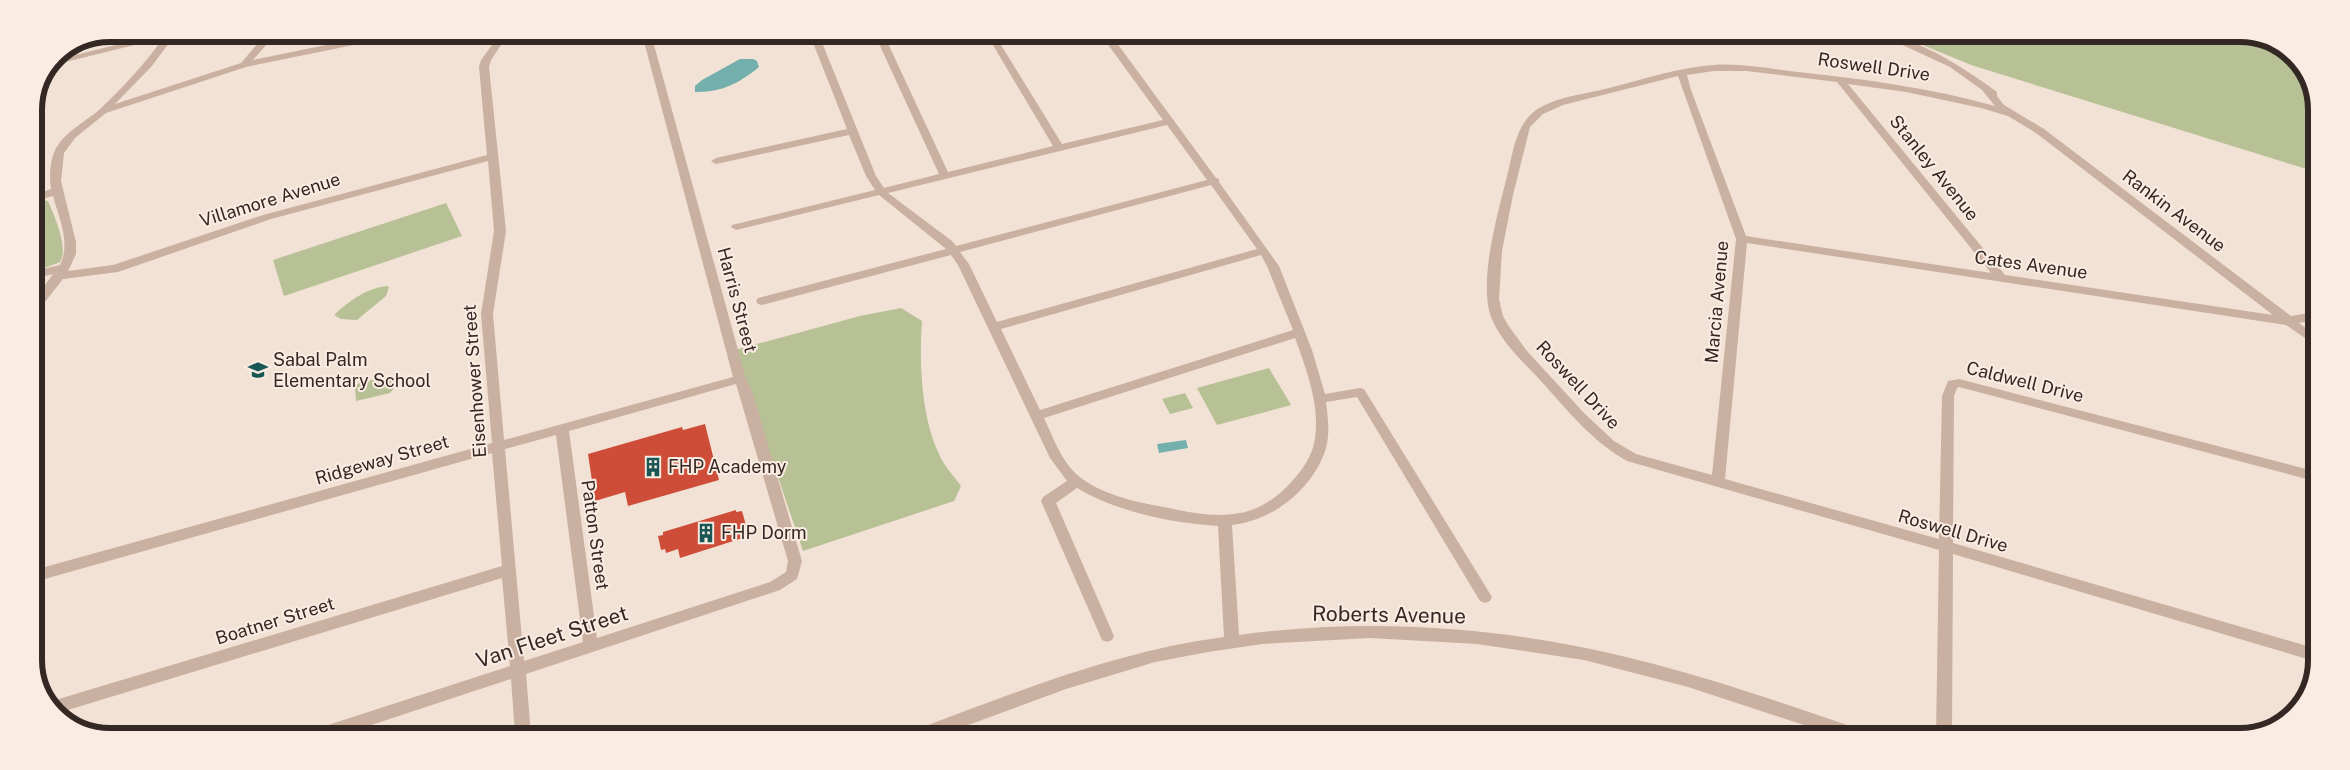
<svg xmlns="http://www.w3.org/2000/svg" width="2350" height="770" font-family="'Public Sans',sans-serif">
  <rect width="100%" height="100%" fill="#f2e2d5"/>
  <path fill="#b7c195" d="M1901,36H2259L2297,60L2316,106V172L1971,65Z
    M42,200L48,201C54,215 69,248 60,262L34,272V202Z
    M446,203L462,236L284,296L273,260Z
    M386,286L389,287L386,296L357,320L341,319L334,315C349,301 365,289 386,286Z
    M901,308L922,321C919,362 921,416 939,454C944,466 954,476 961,486L954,501L803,551L735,350L860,316Z
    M1269,368L1291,405L1217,425L1197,388Z
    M391,376L399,382L390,393L356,401L355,386L359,383Z
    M1185,393L1193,408L1170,414L1162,399Z"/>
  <path fill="#73b0ad" d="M740,59H753L757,61L759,67C740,83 720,93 695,92V86L702,80Z
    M1186,440L1188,448L1159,453L1157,444Z"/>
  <path fill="#ce4d38" d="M705,424L719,480L628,506L625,492L595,501L588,454L682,427L683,430Z
    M736,510V512L742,511L749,536L680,558L678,549L666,553L665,549L661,550L658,536L663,535V532Z"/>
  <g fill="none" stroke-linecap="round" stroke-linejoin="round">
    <path fill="#cab0a1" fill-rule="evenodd" d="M160,34H176L151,67L115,104L241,63L266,34H276L253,60L379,34H397L393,37L246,67L106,113L75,138L64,153L61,181L76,242V254L68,271L113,265L263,215L487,155L479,67L481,60L500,34H509L506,39L532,34H552L501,45L491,60L489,67L506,231L493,314L504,440L733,377L642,34H651L746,379L753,394L802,561L797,579L780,590L526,674L531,734H515L511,679L344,734H314L316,729L322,727L510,666L502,578L58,713L53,710L50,702L52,701L502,566L492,453L34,582V570L492,443L481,314L494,231L488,161L271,219L118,272L63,279L38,311L34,312V300L53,274L34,279V271L60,265C71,243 59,218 53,196L34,201V195L51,189C49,176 50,160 56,148C66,131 85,122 99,110C122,88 145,64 163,38L53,65L55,60ZM736,384L788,561L786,572L770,582L597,638L569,431ZM556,435L583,642L524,661L505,449Z
      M810,35H819L876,176L884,188L939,174L875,35H884L948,172L1053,146L987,35H995L1062,144L1163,120L1101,35H1111L1216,178L1219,179V182L1279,266L1312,350L1325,394L1360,388L1364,389L1492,597L1490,601L1485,603L1480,601L1357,397L1326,402C1328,418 1330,433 1326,448C1314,488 1273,521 1232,525L1239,635C1377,616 1520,628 1654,664C1723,682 1791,706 1859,729L1865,731L1867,736H1837L1688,687L1584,660L1477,644L1370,638L1262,644L1208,652L1155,662L1066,689L941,735H913L915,730C1016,692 1117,651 1224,637L1218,526C1172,523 1117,512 1077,488L1056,503L1114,636L1112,640L1107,642L1102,640L1041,501L1043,497L1067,481L1050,458L958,265L951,255L762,305L758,304L756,301L758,298L946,249L879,195L736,230L731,227L732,225L875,190L866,176L849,135L716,164L711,161L716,158L847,129ZM1167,125L1207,180L956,246L952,241L888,193ZM1211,185L1257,249L997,322L969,264L960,252ZM1261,255L1267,266L1293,330L1040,410L1001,329ZM1295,338C1306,368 1320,405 1315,438C1313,454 1304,468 1293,480C1255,524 1215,518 1164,507C1135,502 1099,494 1076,474C1061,460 1053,437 1044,418Z
      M1883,36C1917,36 1970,72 1997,92V96L2004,105L2044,129L2291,316L2315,312V320L2299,323L2315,335V345L2286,325L1747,243L1725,479L1939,539L1942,396L1948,381L1959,379L2314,471V481L1959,387L1957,388L1954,396L1953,543L2314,648V661L1953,554L1952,736H1936L1939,550L1627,461C1595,443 1573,417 1549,390C1529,367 1502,345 1491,317C1478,281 1498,213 1507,176C1514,149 1516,118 1545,105C1563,96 1585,94 1605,89C1641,80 1676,68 1713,65C1742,63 1770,69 1798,72C1864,79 1931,88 1995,106L1982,90L1950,67ZM1714,71H1746L1837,82L1991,273L1746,236L1691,90L1687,75ZM1678,76L1736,239L1712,475L1636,454L1614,441L1585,414L1527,351L1508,325L1503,316L1499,299L1502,251L1513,195L1530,127L1543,114L1563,105ZM1848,84L1906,92L1981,108L2008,116L2036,133L2273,315L2005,275Z"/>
  </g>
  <defs>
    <symbol id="school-bare" viewBox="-9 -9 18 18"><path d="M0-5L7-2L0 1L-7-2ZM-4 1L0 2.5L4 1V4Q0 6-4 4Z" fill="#185755" stroke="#faece2" stroke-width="2.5" paint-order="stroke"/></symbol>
    <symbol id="building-bare" viewBox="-9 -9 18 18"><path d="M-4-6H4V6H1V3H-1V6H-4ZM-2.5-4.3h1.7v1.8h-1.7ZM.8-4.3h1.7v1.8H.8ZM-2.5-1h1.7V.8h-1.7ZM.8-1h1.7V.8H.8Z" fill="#185755" stroke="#faece2" stroke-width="2.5" paint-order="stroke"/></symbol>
  </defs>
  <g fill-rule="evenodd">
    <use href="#school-bare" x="244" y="356" width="28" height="28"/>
    <use href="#building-bare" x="639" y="453" width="28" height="28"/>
    <use href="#building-bare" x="692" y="519" width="28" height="28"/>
  </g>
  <g text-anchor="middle" stroke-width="4" stroke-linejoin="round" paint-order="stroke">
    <g font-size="18" fill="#342824" stroke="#faece2">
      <text transform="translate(1874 67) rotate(8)" y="6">Roswell Drive</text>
      <text transform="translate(1934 168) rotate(51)" y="6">Stanley Avenue</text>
      <text transform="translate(270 200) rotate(-17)" y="6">Villamore Avenue</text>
      <text transform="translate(2174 211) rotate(37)" y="6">Rankin Avenue</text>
      <text transform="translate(2031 265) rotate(8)" y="6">Cates Avenue</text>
      <text transform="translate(737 300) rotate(75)" y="6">Harris Street</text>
      <text transform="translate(1717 302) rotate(-85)" y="6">Marcia Avenue</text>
      <text transform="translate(475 381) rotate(-94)" y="6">Eisenhower Street</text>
      <text transform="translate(2025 382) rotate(14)" y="6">Caldwell Drive</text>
      <text transform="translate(1578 385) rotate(47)" y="6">Roswell Drive</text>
      <text transform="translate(382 460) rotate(-16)" y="6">Ridgeway Street</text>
      <text transform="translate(1953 531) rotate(16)" y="6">Roswell Drive</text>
      <text transform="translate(595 535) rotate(82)" y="6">Patton Street</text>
      <text transform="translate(275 621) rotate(-17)" y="6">Boatner Street</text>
    </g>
    <g font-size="18" fill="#342824" stroke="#faece2" text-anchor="start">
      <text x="273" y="366">Sabal Palm<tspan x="273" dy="21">Elementary School</tspan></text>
      <text x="668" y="473">FHP Academy</text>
      <text x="721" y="539">FHP Dorm</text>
    </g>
    <g font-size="21" fill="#342824" stroke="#faece2">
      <text transform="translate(1389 615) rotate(1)" y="7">Roberts Avenue</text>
      <text transform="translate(552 637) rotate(-18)" y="7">Van Fleet Street</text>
    </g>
  </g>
  <path d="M0 0H2350V770H0ZM110 42H2240A68 68 0 0 1 2308 110V660A68 68 0 0 1 2240 728H110A68 68 0 0 1 42 660V110A68 68 0 0 1 110 42Z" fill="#faece2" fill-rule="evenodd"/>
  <path fill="none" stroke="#342824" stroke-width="6" d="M110 42H2240A68 68 0 0 1 2308 110V660A68 68 0 0 1 2240 728H110A68 68 0 0 1 42 660V110A68 68 0 0 1 110 42Z"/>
</svg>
